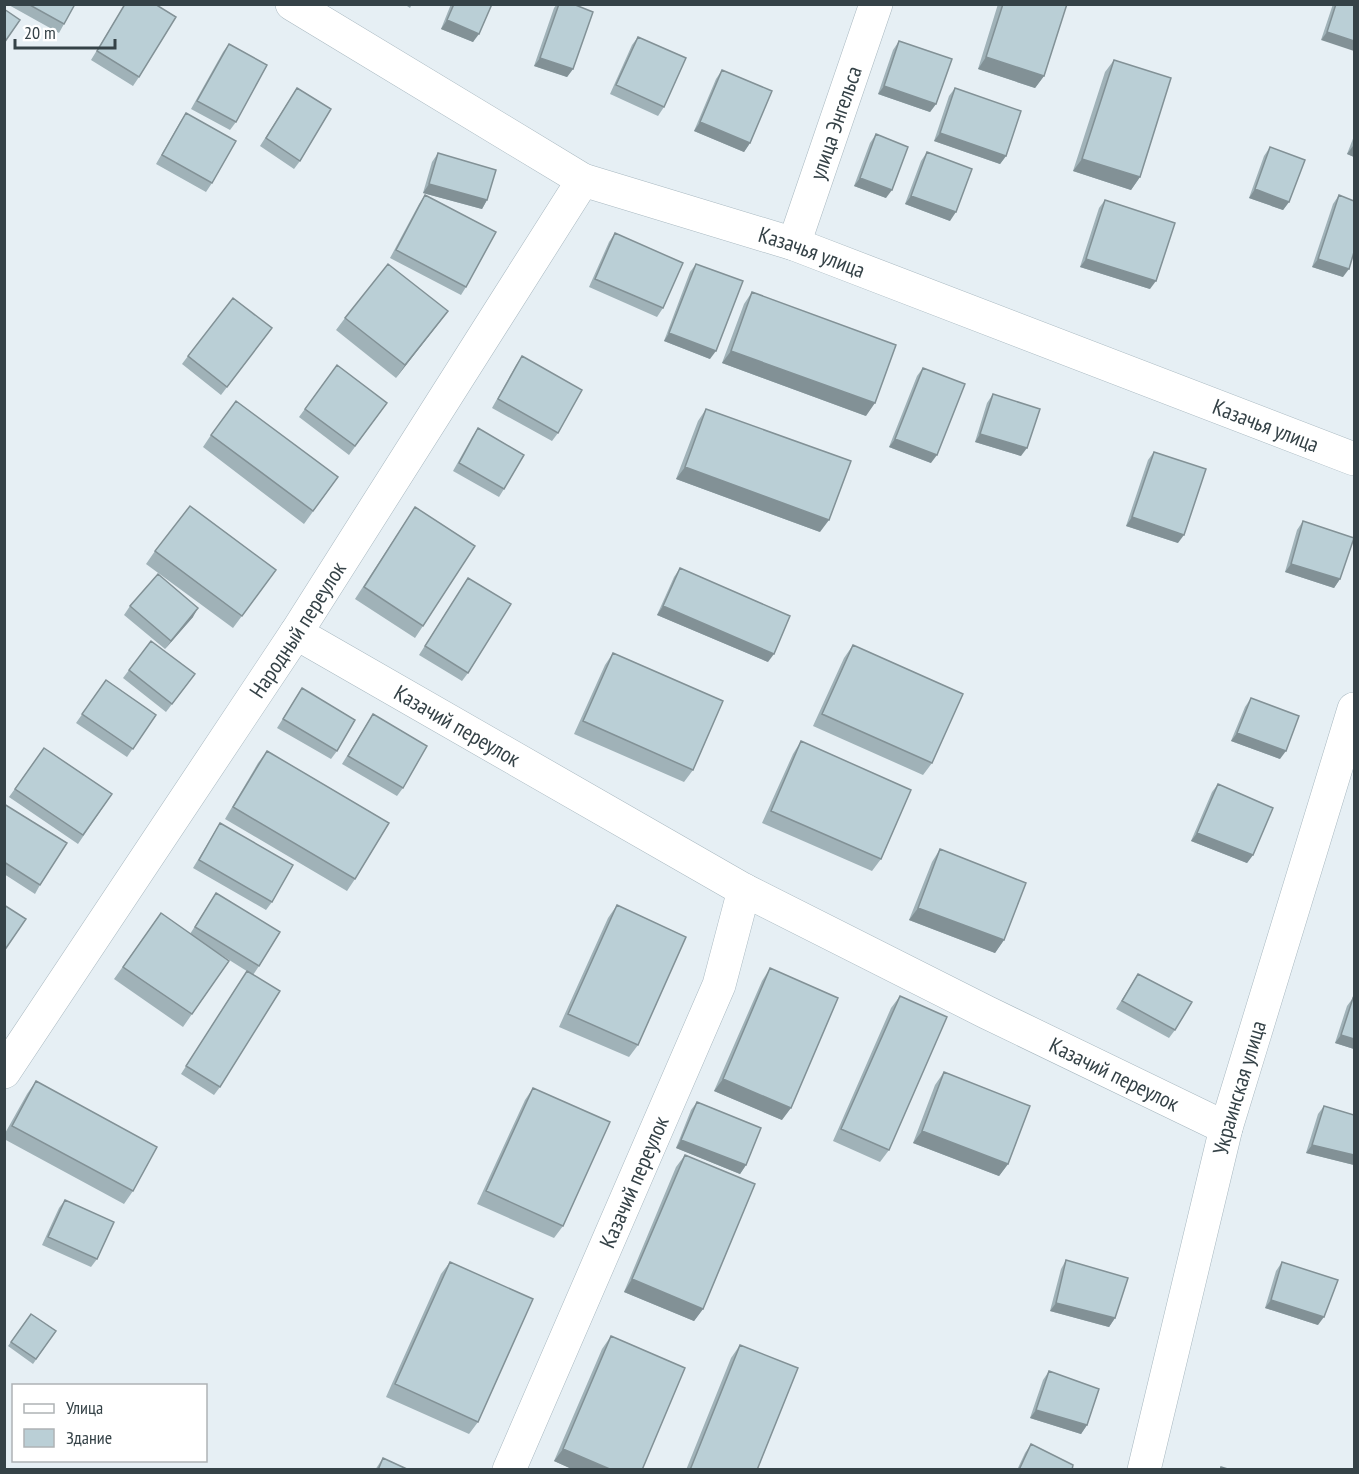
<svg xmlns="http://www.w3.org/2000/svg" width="1359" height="1474" font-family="'PT Sans Narrow',sans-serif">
  <rect width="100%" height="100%" fill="#e6eff4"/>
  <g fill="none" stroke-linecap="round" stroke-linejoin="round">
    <defs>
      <g id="minor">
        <path id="s1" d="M292,4L583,180L794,244L1354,459"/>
        <path id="s2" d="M794,244L876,4"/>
        <path id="s3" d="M296,633L744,890L986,1012L1226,1128"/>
        <path id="s4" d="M4,1072L296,633L583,180"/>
        <path id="s5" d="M509,1470L719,985L744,890"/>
        <path id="s6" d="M1144,1470L1226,1128L1354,709"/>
      </g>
    </defs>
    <use href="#minor" stroke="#a8b8c0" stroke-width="34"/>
    <use href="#minor" stroke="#fff" stroke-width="33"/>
  </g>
  <path fill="#a0b2b8" d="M7,4H75L64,24L59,33Z
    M125,4H155L139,77L133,86L91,60Z
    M404,4H412L410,8Z
    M451,4H492L473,42L441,29Z
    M557,4H573V69L567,77L534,66L554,8Z
    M998,4H1067L1044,76L1035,88L978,69Z
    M1333,4H1354L1321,40Z
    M638,37L664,107L658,116L610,94L632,45Z
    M899,41L936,104L930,112L878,94L893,50Z
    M229,44L236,122L230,130L191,109L223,52Z
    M1114,60L1140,177L1131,190L1073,171L1105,72Z
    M722,70L750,143L744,152L694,131L716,79Z
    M297,88L300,161L294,169L260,146Z
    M955,88L1006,156L1000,164L934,141L949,96Z
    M186,113L212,183L206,192L156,164L180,122Z
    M876,134L886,198L854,186L870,143Z
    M1354,136V157L1347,154Z
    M1270,147L1289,202L1283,210L1249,198L1264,156Z
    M927,152L950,221L905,204L921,161Z
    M438,153L487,200L482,209L423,193L432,162Z
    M425,195L466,287L461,295L390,258L419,204Z
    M1339,195L1343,277L1312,267L1333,204Z
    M1105,200L1150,289L1080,267L1099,208Z
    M615,233L663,308L657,317L589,287L609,242Z
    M696,264L710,359L664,341L690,272Z
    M752,292L866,416L722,363L744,304Z
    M448,311L396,378L336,330L345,318Z
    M272,328L221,395L182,364L188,356Z
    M522,356L558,433L552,441L492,408L516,365Z
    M337,365L387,403L349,455L299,417Z
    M923,368L931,463L889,447L917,376Z
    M993,394L1021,456L975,442L987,403Z
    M706,409L820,532L676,479L698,421Z
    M478,428L504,489L499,497L453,471L472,437Z
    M211,435L338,477L304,524L203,447Z
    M1154,452L1178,543L1126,526L1148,460Z
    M415,507L423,626L415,638L355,599Z
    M1303,521L1340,579L1334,588L1285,572L1297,530Z
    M155,551L267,582L233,628L146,564Z
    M680,568L768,662L657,615L674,577Z
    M468,578V673L462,681L419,655Z
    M130,606L193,617L165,649L124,615Z
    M853,645L932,763L923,775L813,726L844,658Z
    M613,653L693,770L684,782L574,734L605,665Z
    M129,670L195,674L166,712L123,678Z
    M106,680L156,715L127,757L76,723Z
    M302,688L337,751L331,759L277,728Z
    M1251,698L1280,759L1231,741L1245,707Z
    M373,714L403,788L397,796L342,764Z
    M801,741L881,859L872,871L762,823L793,754Z
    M44,748L112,794L78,844L9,797Z
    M267,751L355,879L347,891L225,819L258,763Z
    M1218,784L1253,855L1247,863L1191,841L1212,792Z
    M4,804L40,885L35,894L4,874Z
    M220,823L272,902L266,910L193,868Z
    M940,849L1004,940L995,953L909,920L932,862Z
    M216,893L259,966L253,975L215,951L229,961L183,1027L114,979L161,913L190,934Z
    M617,905L638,1045L629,1057L559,1027L608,918Z
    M770,968L782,1120L714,1091L762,981Z
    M247,971L220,1087L214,1095L181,1074Z
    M1138,974L1175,1030L1169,1038L1116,1009Z
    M900,996L889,1150L880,1162L833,1141L891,1008Z
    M1353,998L1354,1049L1335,1043L1347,1006Z
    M944,1072L1008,1164L999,1176L913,1143L935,1085Z
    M36,1081L133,1191L124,1204L4,1139V1135L27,1094Z
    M533,1088L563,1226L554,1238L477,1204L525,1100Z
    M697,1102L746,1165L740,1174L676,1148L691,1110Z
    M1324,1106L1354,1115V1165L1306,1153L1318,1114Z
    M685,1155L703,1309L694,1321L624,1292L676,1167Z
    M65,1200L97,1259L91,1267L42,1245L59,1208Z
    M1066,1260L1115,1318L1109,1327L1050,1311L1061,1269Z
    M450,1262L478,1422L469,1434L386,1397L441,1274Z
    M1282,1262L1318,1325L1265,1308L1276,1271Z
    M31,1314L56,1331L33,1364L8,1346Z
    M611,1336L642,1470H574L554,1461L602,1349Z
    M740,1345L757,1470H686L731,1358Z
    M1049,1371L1087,1425L1081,1434L1030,1418L1043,1380Z
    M1031,1444L1072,1470H1017L1025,1453Z
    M383,1458L409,1470H375Z"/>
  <path fill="#829196" d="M447,20L479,34L473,42L441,29Z
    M1327,32L1354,41V51L1321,40Z
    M986,57L1044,76L1035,88L978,69Z
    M540,58L573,69L567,77L534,66Z
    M884,86L936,104L930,112L878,94Z
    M700,122L750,143L744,152L694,131Z
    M940,133L1006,156L1000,164L934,141Z
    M1353,146H1354V157L1347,154Z
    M1082,159L1140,177L1131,190L1073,171Z
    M860,178L892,190L886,198L854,186Z
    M429,184L487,200L482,209L423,193Z
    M1255,189L1289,202L1283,210L1249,198Z
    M911,196L956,212L950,221L905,204Z
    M1086,259L1156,281L1150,289L1080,267Z
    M1318,259L1349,269L1343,277L1312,267Z
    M448,311L439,323L396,378L405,365Z
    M669,333L716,351L710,359L664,341Z
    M731,351L875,403L866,416L722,363Z
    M980,434L1027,448L1021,456L975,442Z
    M895,439L937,455L931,463L889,447Z
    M685,467L829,520L820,532L676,479Z
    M1132,517L1184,535L1178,543L1126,526Z
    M1291,564L1340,579L1334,588L1285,572Z
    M663,606L774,654L768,662L657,615Z
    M198,608L193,617L165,649L171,641Z
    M1237,733L1286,751L1280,759L1231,741Z
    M1197,833L1253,855L1247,863L1191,841Z
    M918,908L1004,940L995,953L909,920Z
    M1341,1035L1354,1039V1049L1335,1043Z
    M723,1079L791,1108L782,1120L714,1091Z
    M922,1131L1008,1164L999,1176L913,1143Z
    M681,1140L746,1165L740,1174L676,1148Z
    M1312,1145L1354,1155V1165L1306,1153Z
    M632,1279L703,1309L694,1321L624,1292Z
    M1271,1300L1324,1317L1318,1325L1265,1308Z
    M1056,1303L1115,1318L1109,1327L1050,1311Z
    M1036,1410L1087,1425L1081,1434L1030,1418Z
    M563,1449L612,1470H574L554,1461Z"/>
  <path fill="#bacfd6" stroke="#829196" stroke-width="1.5" d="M28,4H75L64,24Z
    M125,4H155L176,17L139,77L97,51Z
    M454,4H492L479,34L447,20Z
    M559,4H573L593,12L573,69L540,58Z
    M1003,4H1067L1044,76L986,57Z
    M1336,4H1354V41L1327,32Z
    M4,9L20,20L4,43Z
    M638,37L686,58L664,107L616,85Z
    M899,41L952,59L936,104L884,86Z
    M229,44L267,65L236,122L197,101Z
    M1114,60L1171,78L1140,177L1082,159Z
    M722,70L772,91L750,143L700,122Z
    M297,88L331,109L300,161L266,138Z
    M955,88L1021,111L1006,156L940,133Z
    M186,113L236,141L212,183L162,155Z
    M876,134L908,147L892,190L860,178Z
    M1270,147L1305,160L1289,202L1255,189Z
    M927,152L972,169L956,212L911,196Z
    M438,153L496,170L487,200L429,184Z
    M425,195L496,232L466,287L396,250Z
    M1339,195L1354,201V252L1349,269L1318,259Z
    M1105,200L1175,223L1156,281L1086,259Z
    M615,233L683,263L663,308L595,279Z
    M388,264L448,311L405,365L345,318Z
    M696,264L743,281L716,351L669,333Z
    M752,292L896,345L875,403L731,351Z
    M233,298L272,328L227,387L188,356Z
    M522,356L582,390L558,433L498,399Z
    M337,365L387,403L355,446L305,409Z
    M923,368L965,384L937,455L895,439Z
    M993,394L1040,409L1027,448L980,434Z
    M236,401L338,477L313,511L211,435Z
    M706,409L851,461L829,520L685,467Z
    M478,428L524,455L504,489L459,463Z
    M1154,452L1206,469L1184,535L1132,517Z
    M190,506L276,570L242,616L155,551Z
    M415,507L475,546L423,626L364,587Z
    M1303,521L1354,538L1340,579L1291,564Z
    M680,568L790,616L774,654L663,606Z
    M158,574L198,608L171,641L130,606Z
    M468,578L511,604L468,673L425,646Z
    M151,641L195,674L172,704L129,670Z
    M853,645L963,694L932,763L822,714Z
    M613,653L723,701L693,770L583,721Z
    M106,680L156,715L133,749L82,714Z
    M302,688L355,720L337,751L283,719Z
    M1251,698L1299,716L1286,751L1237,733Z
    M373,714L427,746L403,788L348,756Z
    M801,741L911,790L881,859L771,811Z
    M44,748L112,794L83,835L15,789Z
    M267,751L389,823L355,879L233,807Z
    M1218,784L1273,808L1253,855L1197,833Z
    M4,804L67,843L40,885L4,862Z
    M220,823L293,865L272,902L199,860Z
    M940,849L1026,883L1004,940L918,908Z
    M216,893L280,932L259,966L195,927Z
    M4,905L26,919L4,951Z
    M617,905L686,937L638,1045L568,1014Z
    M161,913L229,961L192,1014L123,967Z
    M770,968L838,998L791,1108L723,1079Z
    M247,971L280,991L220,1087L186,1066Z
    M1138,974L1192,1002L1175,1030L1122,1001Z
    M900,996L947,1017L889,1150L841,1129Z
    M1353,998L1354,999V1039L1341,1035Z
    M944,1072L1030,1106L1008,1164L922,1131Z
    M36,1081L157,1147L133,1191L12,1126Z
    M533,1088L610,1122L563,1226L486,1191Z
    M697,1102L761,1128L746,1165L681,1140Z
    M1324,1106L1354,1115V1155L1312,1145Z
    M685,1155L755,1184L703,1309L632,1279Z
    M65,1200L114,1222L97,1259L48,1237Z
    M1066,1260L1128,1278L1115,1318L1056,1303Z
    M450,1262L533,1299L478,1422L395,1384Z
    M1282,1262L1338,1280L1324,1317L1271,1300Z
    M31,1314L56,1331L36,1359L11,1342Z
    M611,1336L685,1368L642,1470H612L563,1449Z
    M740,1345L798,1368L757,1470H690Z
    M1049,1371L1099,1389L1087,1425L1036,1410Z
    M1031,1444L1073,1465L1072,1470H1019Z
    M383,1458L409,1470H378Z
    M1221,1467L1231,1470H1220Z"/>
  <g text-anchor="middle" stroke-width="5" stroke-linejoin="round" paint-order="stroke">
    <g font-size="22" fill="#354247" stroke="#fff">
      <text dy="8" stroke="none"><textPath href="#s2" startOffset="128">улица Энгельса</textPath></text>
      <text dy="8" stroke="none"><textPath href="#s1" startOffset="580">Казачья улица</textPath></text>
      <text dy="8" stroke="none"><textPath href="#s1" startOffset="1066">Казачья улица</textPath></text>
      <text dy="8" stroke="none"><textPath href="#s4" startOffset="531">Народный переулок</textPath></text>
      <text dy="8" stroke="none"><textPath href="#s3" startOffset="186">Казачий переулок</textPath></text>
      <text dy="8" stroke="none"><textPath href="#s3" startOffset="930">Казачий переулок</textPath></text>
      <text dy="8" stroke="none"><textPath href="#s6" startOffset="394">Украинская улица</textPath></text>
      <text dy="8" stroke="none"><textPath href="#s5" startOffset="314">Казачий переулок</textPath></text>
    </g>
  </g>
  <rect width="1359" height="1474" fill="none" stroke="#354247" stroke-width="12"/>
  <rect x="12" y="1384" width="195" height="78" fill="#ffffff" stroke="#aeb3b5" stroke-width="1.5"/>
  <rect x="24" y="1404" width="30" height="9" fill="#ffffff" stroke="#aeb3b5" stroke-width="1.5"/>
  <text x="66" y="1414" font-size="18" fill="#354247">Улица</text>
  <rect x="24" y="1429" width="30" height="18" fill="#bacfd6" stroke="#aeb3b5" stroke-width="1.5"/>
  <text x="66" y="1444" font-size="18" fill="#354247">Здание</text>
  <path d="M15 39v9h100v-9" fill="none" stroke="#354247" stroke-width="3"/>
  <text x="24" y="39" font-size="18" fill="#354247" stroke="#ffffff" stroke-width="4.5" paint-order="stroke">20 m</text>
</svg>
